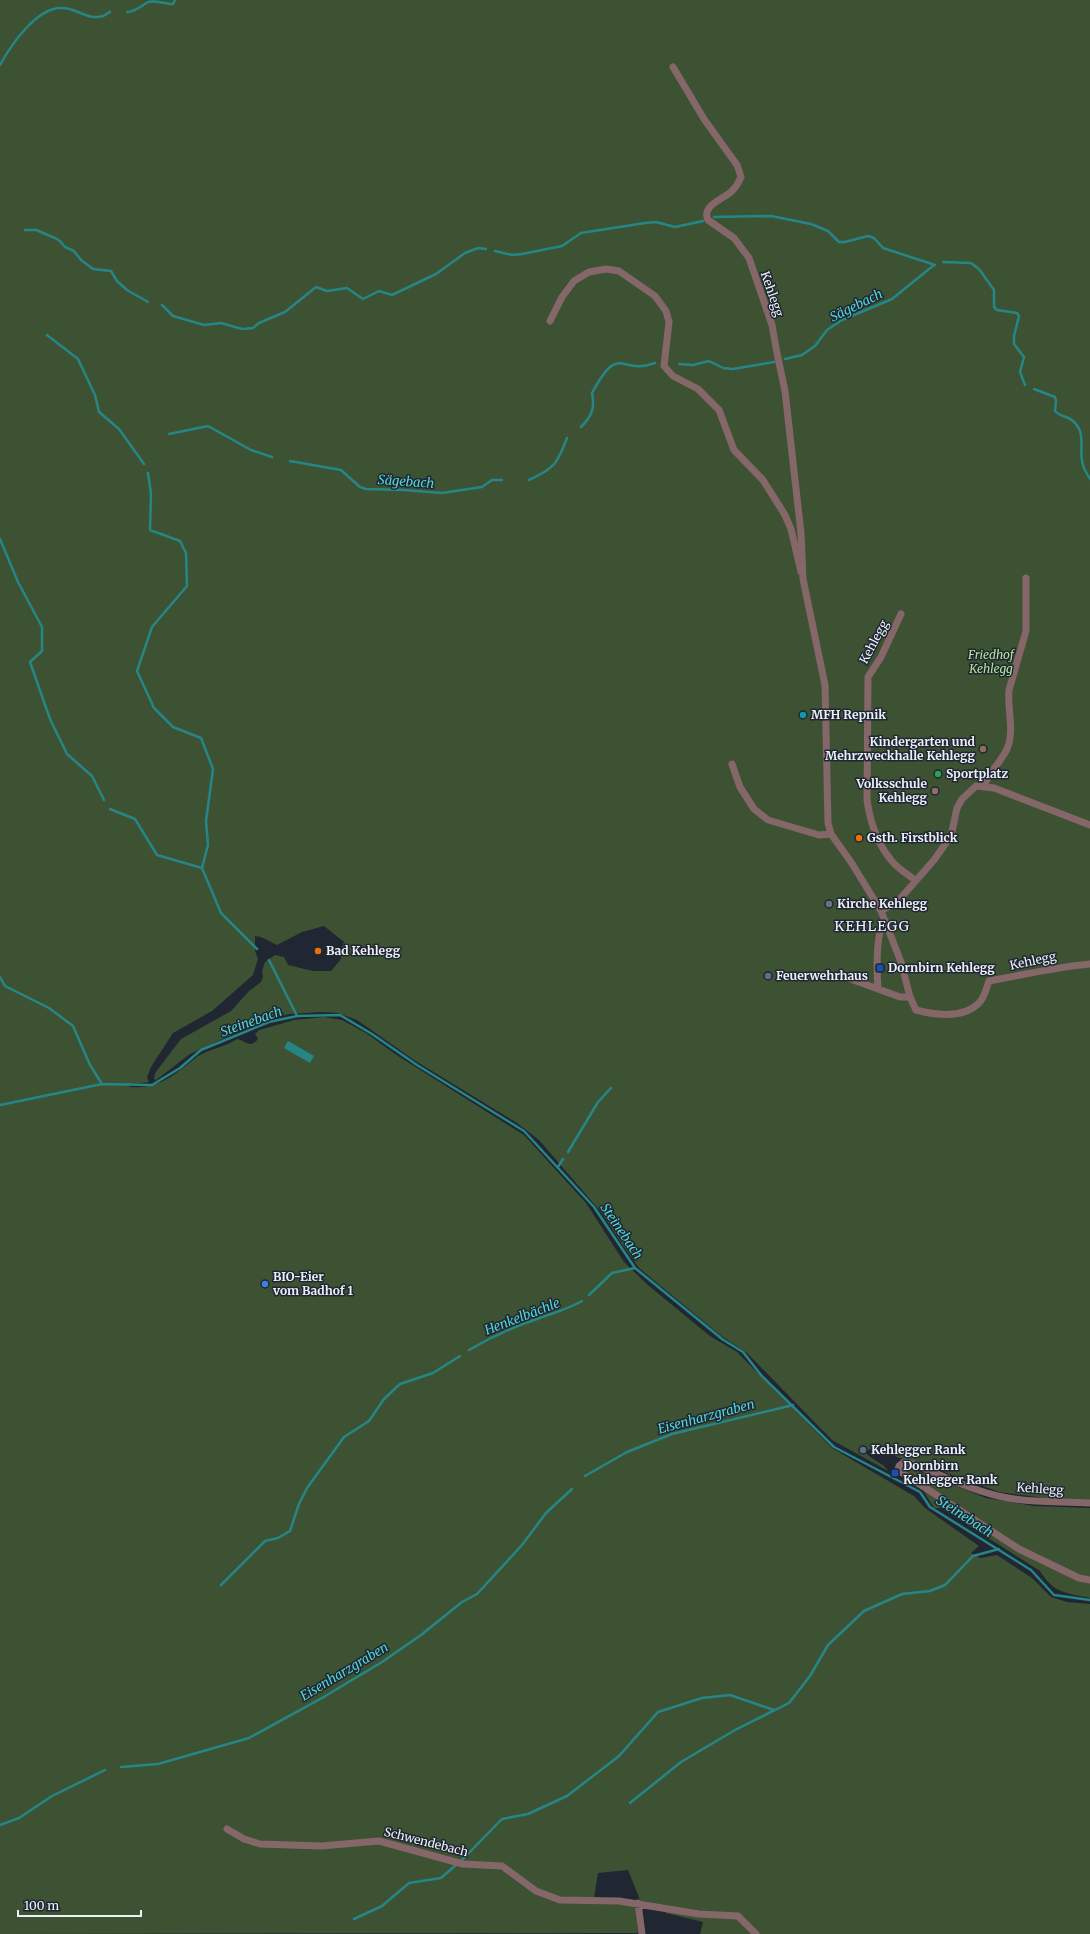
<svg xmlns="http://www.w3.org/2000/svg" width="1090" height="1934" font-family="Merriweather,serif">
  <rect width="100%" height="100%" fill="#202632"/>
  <path fill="#3d5232" d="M0,0H1090V1500L1052,1499L999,1492L911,1460L899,1458L874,1447L865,1452C871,1460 883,1462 888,1471L832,1440L747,1353L720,1335L639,1268L623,1246L601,1212L539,1140L517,1123L414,1060L357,1020L338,1013L322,1012L289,1014L257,1023L190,1054L156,1080L154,1079L155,1073L181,1039L231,1011L249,991L261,982L263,976L262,971L265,962L275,955L284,957L288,965L313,971H331L341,959L340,952L344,942L324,926L302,932L277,945L261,937L255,936V951L258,959L253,975L212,1011L173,1033L151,1067L147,1077L149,1082L131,1084L129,1087C155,1089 169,1079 188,1064C192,1061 196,1057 200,1055C212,1048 225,1047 237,1039C246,1041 250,1049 258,1039L255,1034L259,1030L294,1020L324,1017L342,1020L366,1033L398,1056L524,1135L586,1203L624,1262L649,1286L710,1336L737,1352L832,1448L914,1496L925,1508L979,1546L971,1553L980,1558L997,1555L1032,1578L1051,1597L1067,1602L1090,1604V1934H700L703,1922L666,1913L661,1907L642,1905L628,1870L598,1873L594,1898L635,1900L638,1933L0,1934Z
    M911,1468L986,1498L1034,1506L1090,1508V1598C1066,1593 1053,1593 1040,1571L941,1508H934L923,1490L905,1481L910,1475L908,1471Z"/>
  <path fill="#268687" d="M288,1041L314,1056L310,1063L284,1048Z"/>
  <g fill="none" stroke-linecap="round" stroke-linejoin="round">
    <path stroke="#268687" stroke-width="2.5" d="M127,12C135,12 141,6 148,2C156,0 165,4 173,4L175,0
      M0,65C11,45 36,8 61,8C76,7 87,21 103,16C106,15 107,13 110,12
      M714,217L771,216L811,224L828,231L839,242H845L868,236L874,238L883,248L935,265
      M25,230H36L55,238L60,241L65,247L74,251L81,260L93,269L111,271L117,281L127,290L148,302
      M495,251L512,255L522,254L562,246L581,233L645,223L656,222L675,227L703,221
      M943,262L971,263L979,269L994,290V307L997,310L1017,313L1019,316L1014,336V344L1024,357L1020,372L1025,385
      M162,305L173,316L204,325L221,323L242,329L253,328L259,323L285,312L316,287L327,291L347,288L363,299L379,291L392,295L436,274L465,253L478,248L486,249
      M47,335L78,359L95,395L99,412L119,429L144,464
      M785,359L802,355L815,346L827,330L842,320L892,299L934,265
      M679,364L693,365L709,361L723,368L733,369L774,362
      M1034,389L1055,397L1056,401L1055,411C1060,417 1069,416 1074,422C1087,434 1078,450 1083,465C1084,470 1088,475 1090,479
      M581,427C592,416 595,408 592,393C620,341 620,376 655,363
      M169,434L208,426L251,450L272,457
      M290,461L341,470L360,487L366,489L404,490L442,493L482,487L492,480H502
      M148,473L151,494L150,530L180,541L186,553L187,586L152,627L137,671L154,708L173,727L201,738L213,769L206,821L208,845L202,868
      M529,480C555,468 557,464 567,438
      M0,539L18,582L42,627V651L30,662L50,719L67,754L92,776L104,800
      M110,809L135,819L157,855L202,868L221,913L257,949
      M269,960L297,1016
      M0,977L5,986L49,1008L73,1026L90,1065L102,1084
      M0,1105L102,1084L152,1085L180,1068L201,1050L269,1022L297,1016L340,1015L372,1034L417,1065L524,1131L594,1207L635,1268L722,1339L743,1352L761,1375L834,1447L920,1492L930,1507L1031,1570L1054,1595L1090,1600
      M568,1152L598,1102L611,1088
      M558,1167L563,1159
      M589,1295L612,1273L635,1268
      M469,1350C491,1337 513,1327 537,1319C555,1312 564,1311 582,1301
      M585,1476L627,1452L672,1434L793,1405
      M221,1585L265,1541L278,1538L290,1531L299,1504L307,1488L344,1437L369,1421L384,1399L400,1384L433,1373L460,1356
      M121,1767L158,1764L249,1738L322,1698L382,1662L421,1635L462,1602L477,1594L522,1545L546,1513L572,1489
      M630,1803L681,1762L735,1730L789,1703L810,1676L828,1645L864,1611L902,1594L930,1591L945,1585L973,1556L999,1549
      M0,1825L19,1818L52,1796L105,1770
      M461,1861L502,1819L528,1814L567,1796L619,1756L658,1712L702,1698L730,1695L774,1710
      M354,1919L382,1906L409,1883L441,1878L457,1864"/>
    <path stroke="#856769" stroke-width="7" d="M673,67L704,119L737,165L741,177C739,182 736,187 732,191C724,199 701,205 708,220L734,238L749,258L772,325L777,353L785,391L801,533L803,579L825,685L828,823L831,834L851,862L881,911L901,962L910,997L916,1010C935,1015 963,1019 979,1003C985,997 986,989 989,981C1023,975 1056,967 1090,964
      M550,321L562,297L574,281L589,272L606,269L619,271L655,296L666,311L669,322L664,366L673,376L698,389L719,410L734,450L763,480L785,515L791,529L801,572
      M901,614L881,657L868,677L867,800C870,821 877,843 891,860C897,868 907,874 915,880
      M732,764L740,787L754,809L768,820L819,835L831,834
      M984,786C989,772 1001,762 1007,749C1015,730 1007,710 1009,690L1026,631V578
      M881,911L899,900L934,860L951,836L957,808L962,799L976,786L994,788L1090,825
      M838,978L845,977L900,997H910
      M878,989C877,976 875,930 885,922
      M1090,1503C1062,1501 1035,1503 1008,1498C975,1492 943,1476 913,1464L904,1462L899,1466L898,1470L1019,1549L1079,1578L1090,1580
      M227,1829L244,1839L260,1844L321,1846L379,1841L463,1864L502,1866L536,1891L560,1900L619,1901L699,1914L738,1916L756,1934
      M638,1903L642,1934"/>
  </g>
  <circle fill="#0f9aa8" stroke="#202632" stroke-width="1.5" cx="803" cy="715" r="4"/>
  <g fill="#8d6e63" stroke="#202632" stroke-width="1.5">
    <circle cx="983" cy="749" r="4"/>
    <circle cx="935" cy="791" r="4"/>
  </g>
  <circle fill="#2e9e5b" stroke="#202632" stroke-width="1.5" cx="938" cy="774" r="4"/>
  <g fill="#e8710a" stroke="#202632" stroke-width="1.5">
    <circle cx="859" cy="838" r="4"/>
    <circle cx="318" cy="951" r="4"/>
  </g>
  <circle fill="#6b7280" stroke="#202632" stroke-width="1.5" cx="829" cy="904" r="4"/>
  <g fill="#1a4fb4" stroke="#202632" stroke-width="1.5">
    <rect x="876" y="964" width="8" height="8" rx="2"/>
    <rect x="891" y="1469" width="8" height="8" rx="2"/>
  </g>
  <g fill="#5c6f8a" stroke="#202632" stroke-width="1.5">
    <circle cx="768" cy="976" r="4"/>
    <circle cx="863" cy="1450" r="4"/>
  </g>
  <circle fill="#3f7fe0" stroke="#202632" stroke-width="1.5" cx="265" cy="1284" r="4"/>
  <g text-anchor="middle" stroke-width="3" stroke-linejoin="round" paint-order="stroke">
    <g font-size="12" fill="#ecf1f9" stroke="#202632">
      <text transform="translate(772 294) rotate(71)" y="4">Kehlegg</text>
      <text transform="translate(874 642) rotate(-62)" y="4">Kehlegg</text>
      <text transform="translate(1033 961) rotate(-12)" y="4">Kehlegg</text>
      <text transform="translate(1040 1489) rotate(4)" y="4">Kehlegg</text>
      <text transform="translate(426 1842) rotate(14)" y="4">Schwendebach</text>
    </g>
    <g font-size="12" font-style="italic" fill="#b0e497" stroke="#202632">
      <text x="991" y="659">Friedhof<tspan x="991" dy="14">Kehlegg</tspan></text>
    </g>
    <g font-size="12" font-weight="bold" fill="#ecf1f9" stroke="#202632" text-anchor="start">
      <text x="811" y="719">MFH Repnik</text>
      <text x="975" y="746" text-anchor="end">Kindergarten und<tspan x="975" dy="14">Mehrzweckhalle Kehlegg</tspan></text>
      <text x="946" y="778">Sportplatz</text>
      <text x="927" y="788" text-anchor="end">Volksschule<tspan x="927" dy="14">Kehlegg</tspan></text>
      <text x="867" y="842">Gsth. Firstblick</text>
      <text x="837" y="908">Kirche Kehlegg</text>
      <text x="326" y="955">Bad Kehlegg</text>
      <text x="888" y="972">Dornbirn Kehlegg</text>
      <text x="776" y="980">Feuerwehrhaus</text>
      <text x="273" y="1281">BIO-Eier<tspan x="273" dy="14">vom Badhof 1</tspan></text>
      <text x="871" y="1454">Kehlegger Rank</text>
      <text x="903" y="1470">Dornbirn<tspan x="903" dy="14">Kehlegger Rank</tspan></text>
    </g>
    <g font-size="13" font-style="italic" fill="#4fd7d7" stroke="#202632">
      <text transform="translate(856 305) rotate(-26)" y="5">Sägebach</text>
      <text transform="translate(406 481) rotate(4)" y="5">Sägebach</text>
      <text transform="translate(251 1021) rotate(-20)" y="5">Steinebach</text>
      <text transform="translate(622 1231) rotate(56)" y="5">Steinebach</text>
      <text transform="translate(522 1316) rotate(-21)" y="5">Henkelbächle</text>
      <text transform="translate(706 1416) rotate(-15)" y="5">Eisenharzgraben</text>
      <text transform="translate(965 1516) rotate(33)" y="5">Steinebach</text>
      <text transform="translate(344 1671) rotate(-31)" y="5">Eisenharzgraben</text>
    </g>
    <g font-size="14" letter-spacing="1" fill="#ecf1f9" stroke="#202632">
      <text x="872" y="931">KEHLEGG</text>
    </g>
  </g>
  <path d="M18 1910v6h123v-6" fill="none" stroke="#ecf1f9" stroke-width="2"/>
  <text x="24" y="1910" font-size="12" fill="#ecf1f9" stroke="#202632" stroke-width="3" paint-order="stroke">100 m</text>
</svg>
